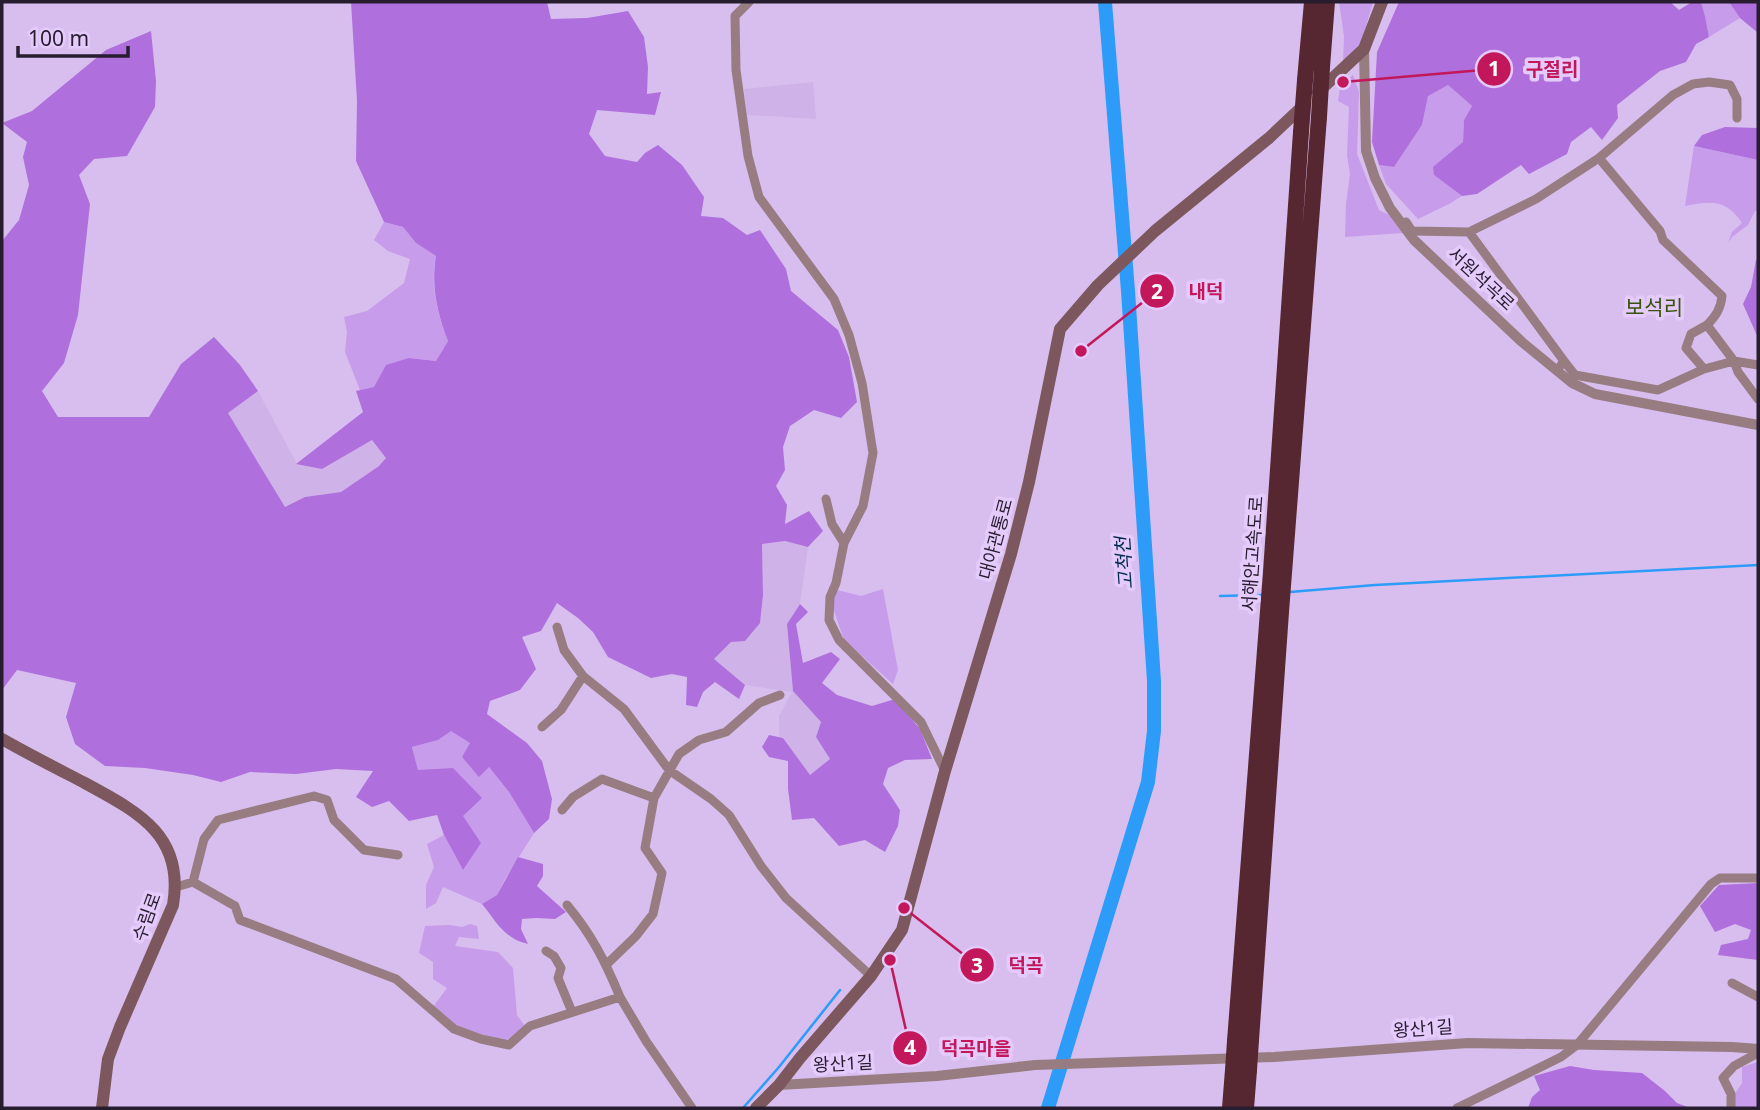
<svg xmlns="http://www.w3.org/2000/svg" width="1760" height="1110" font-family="'Noto Sans','Noto Sans KR',sans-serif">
  <rect width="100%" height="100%" fill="#d8beee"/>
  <path fill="#cfb2e8" d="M813,82L816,119L747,115L744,89Z
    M258,391L297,464L322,469L372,440L387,458L379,466L341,492L305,497L285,508L228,413Z
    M785,541L808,547L800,604L787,624L793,691L821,722L816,737L830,759L810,776L783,738L779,737V716L792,692L745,685L714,659L731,642L760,623L763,595L762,544Z"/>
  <path fill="#c79ceb" d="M1339,2H1373L1361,44L1343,63L1344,36Z
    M1701,2H1729L1740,18L1709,37L1705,16Z
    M1353,75L1359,92L1357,154L1379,210L1389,215L1403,233L1345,237L1346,204L1350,174L1347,155L1349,107L1338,101L1340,87Z
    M1448,85L1472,106L1464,120L1463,142L1434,175L1462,196L1449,204L1418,219L1386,184L1379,165L1394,167L1422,125L1428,95Z
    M1694,146L1758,160V210L1755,211L1748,225L1732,237L1728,243L1732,232L1742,223C1726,199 1711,201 1685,206Z
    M384,222L403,227L416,243L436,256C430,286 437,313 448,341L436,361L409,358L374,387L360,390L345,352L347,332L344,317L367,311L404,283L410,259L388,251L374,240Z
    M883,589L898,670L893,684L844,640L832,605L837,590L861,596Z
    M451,730L471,743L462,758L489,767L509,792L534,833L505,879L497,895L482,904L443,887L436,903L426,909V885L434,867L427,844L444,835L463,870L418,770L412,747L438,740Z
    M470,924L477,926L479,939L459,937L455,946L498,952L513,968L517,1015L525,1026L511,1038L504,1041L458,1027L433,1007L447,988L433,979V962L419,953L425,926L450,925L462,927Z
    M1758,1062V1108H1735L1734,1095L1742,1083V1067Z"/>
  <path fill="#af70de" d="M351,2H547L551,19L587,18L628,11L644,37L648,67L647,94L661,92L655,115L597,110L589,134L605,156L637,162L645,153L658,145L682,165L704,197L701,216L723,218L747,235L760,230L786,269L791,291L838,330L849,357L857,402L841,418L814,410L790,426L783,447L785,470L776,486L787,505L785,524L809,511L823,531L808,547L785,541L762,544L763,595L760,623L745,641L731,642L714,659L745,685L739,699L715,682L703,692L697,707L686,705L687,677L672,674L651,678L608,657L593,632L578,618L557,603L541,631L522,637L536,669L520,690L490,701L487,714L527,743L542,761L552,799L549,819L534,833L509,792L489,767L479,777L462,757L470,743L451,731L438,740L412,747L418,770L453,768L482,798L463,816L481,843L463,870L444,835L437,815L409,821L389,801L372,807L356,797L373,771L336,769L296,774L250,772L221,782L193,775L145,768L105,766L75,744L66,717L76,683L17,670L2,690V241L19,220L29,185L23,157L27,142L2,123L32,111L106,50L151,31L156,81L155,107L127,156L94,159L79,175L90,204L78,315L64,363L42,391L58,417H149L181,364L214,337L240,365L258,391L228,413L285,507L305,497L341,492L379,466L386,458L372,440L322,469L296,464L363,412L356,391L374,387L386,365L409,358L436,361L448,341C437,312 431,287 436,256L416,243L403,227L384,222L356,161L357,101Z
    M1399,2H1670L1679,10L1692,2H1701L1705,16L1709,37L1696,44L1686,62L1660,71L1617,105L1618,118L1602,140L1591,127L1571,142L1567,154L1529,174L1521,165L1477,194L1462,196L1434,175L1433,167L1463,142L1464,120L1472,106L1448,85L1428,96L1422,125L1394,167L1379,165L1372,142L1377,52Z
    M1729,2H1758V33L1740,18Z
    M1725,127L1758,128V160L1694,146L1702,135Z
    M1758,259V338L1743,304L1751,287L1756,260Z
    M800,604L808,612L796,624L803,663L831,652L840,659L822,683L837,695L872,706L895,699L920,729L932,759L905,760L888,768L883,784L900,810L898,826L885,852L865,840L839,846L814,818L792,820L788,789V761L769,757L762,747L769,735L783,738L810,775L830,759L816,737L821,722L793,691L787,624Z
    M518,857L543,864V876L537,886L566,912L555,919L536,918L522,919L521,929L528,944C503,938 497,922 482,904L497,895Z
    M1758,883V960L1718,955L1721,945L1748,939L1751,930L1735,924L1715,932L1700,906L1719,885Z
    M1570,1066L1594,1070L1642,1073L1665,1091L1677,1103L1690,1108H1528L1532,1097L1540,1090L1534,1076Z"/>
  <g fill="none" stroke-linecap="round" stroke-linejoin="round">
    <path stroke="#2d9cf9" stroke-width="2.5" d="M1290,592L1375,585L1758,565
      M1220,596L1262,595
      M743,1108L779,1067L840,990"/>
    <path stroke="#2d9cf9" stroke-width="14" d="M1048,1108L1148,782L1154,731V681L1128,291L1105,2"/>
    <path stroke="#977d81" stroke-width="9" d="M749,2L735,16L736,70L748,156L759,197L834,299L849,335L862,383L873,453L863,506L844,543L836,583L830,597L829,620L839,640L921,722L945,771
      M1599,158L1660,231L1663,240L1722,296C1721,308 1716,316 1707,325L1734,361L1758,365
      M1406,222L1412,231L1469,232L1536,199L1599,158L1673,95L1693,84L1709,82L1730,85L1737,99V118
      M1469,232L1564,361L1561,365
      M1564,361L1575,375L1658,390L1704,369L1734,361L1738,372L1758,399
      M1704,369L1686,348L1691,334L1707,325
      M826,499L832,524L844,543
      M557,627L564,650L583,676L624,709L669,770L711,799L729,815L761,866L786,898L871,976
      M542,727L561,710L583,676
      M562,810L573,797L602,779L654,798
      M193,882L204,839L218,820L314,796L327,800L334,820L364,850L398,855
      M176,887L193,882L235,906L240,920L396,979L454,1029L481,1039L509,1045L530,1026L620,997L646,1041L692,1108
      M567,905C592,935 605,961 620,997
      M546,951L554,956L561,968L558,978L572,1012
      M607,964L636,936L653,914L662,873L645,848L654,798L679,754L699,740L726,732L759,703L780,695
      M1732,983L1758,997
      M1457,1108L1561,1057L1577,1045L1711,884L1720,878H1758
      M1731,1108V1094L1723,1078L1734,1066L1758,1053"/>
    <path stroke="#977d81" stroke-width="10" d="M1364,49L1366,151L1375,178L1390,208L1414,240L1522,342L1572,383L1595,394L1758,425
      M779,1085L937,1076L1035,1065L1274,1057L1468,1043L1732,1047L1758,1049"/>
    <path stroke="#7c585e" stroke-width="12" d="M1318,92L1364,49L1382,2
      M2,739C28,754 56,768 83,782C136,811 185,834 173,905L120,1027L108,1059L102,1108
      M756,1108L779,1085L800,1058L871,976L902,930L945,771L1011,554L1029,482L1060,329L1098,285L1155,231L1269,138L1305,104"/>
    <path stroke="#572731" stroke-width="16" d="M1322,67L1327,2
      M1305,80L1312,2
      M1251,1040L1281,612L1319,117
      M1235,1041L1271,572L1301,132
      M1230,1108L1233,1070
      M1246,1108L1249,1070"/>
    <path stroke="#572731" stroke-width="16" d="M1319,117L1322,67
      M1301,132L1305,80
      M1233,1070L1235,1041
      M1249,1070L1251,1040"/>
  </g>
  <g text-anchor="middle" stroke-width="7" stroke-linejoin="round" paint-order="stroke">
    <g font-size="18" fill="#271d2f" stroke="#e5cbfb">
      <text transform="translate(1481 279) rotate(43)" y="6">서원석곡로</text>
      <text transform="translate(996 539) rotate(-75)" y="6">대야관통로</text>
      <text transform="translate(1253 554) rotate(-86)" y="6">서해안고속도로</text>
      <text transform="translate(147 917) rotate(-70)" y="6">수림로</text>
      <text transform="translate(1423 1029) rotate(-4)" y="6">왕산1길</text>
      <text transform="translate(843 1064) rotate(-3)" y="6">왕산1길</text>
    </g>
    <g font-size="19" font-style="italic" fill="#002a4e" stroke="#e5cbfb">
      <text transform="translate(1124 563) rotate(-94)" y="7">고척천</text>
    </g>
    <g font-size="21" fill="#38530b" stroke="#e5cbfb">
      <text x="1654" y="315">보석리</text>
    </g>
  </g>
  <path fill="none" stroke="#c2185b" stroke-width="2.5" d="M1343 82L1494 69M1081 351L1157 291M904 908L977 965M890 960L910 1048"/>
  <g fill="#c2185b" stroke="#e5cbfb" stroke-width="2.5">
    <circle cx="1343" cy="82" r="7"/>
    <circle cx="1081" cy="351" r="7"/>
    <circle cx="904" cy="908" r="7"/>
    <circle cx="890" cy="960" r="7"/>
    <circle cx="1494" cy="69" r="18"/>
    <circle cx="1157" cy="291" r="18"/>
    <circle cx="977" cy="965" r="18"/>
    <circle cx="910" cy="1048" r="18"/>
  </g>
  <g font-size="21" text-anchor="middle" font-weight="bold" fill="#fff">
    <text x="1494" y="76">1</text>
    <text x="1157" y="299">2</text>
    <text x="977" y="973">3</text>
    <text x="910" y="1055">4</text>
  </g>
  <g font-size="19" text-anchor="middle" font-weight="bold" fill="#c2185b" stroke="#e5cbfb" stroke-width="7" stroke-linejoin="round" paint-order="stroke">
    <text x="1552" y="76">구절리</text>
    <text x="1206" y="298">내덕</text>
    <text x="1026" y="972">덕곡</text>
    <text x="976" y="1055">덕곡마을</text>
  </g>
  <rect width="1760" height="1110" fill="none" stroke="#271d2f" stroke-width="7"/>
  <path d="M18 46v10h110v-10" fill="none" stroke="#271d2f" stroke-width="3.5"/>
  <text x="28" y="46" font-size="21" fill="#271d2f" stroke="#e5cbfb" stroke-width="5" paint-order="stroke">100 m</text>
</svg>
